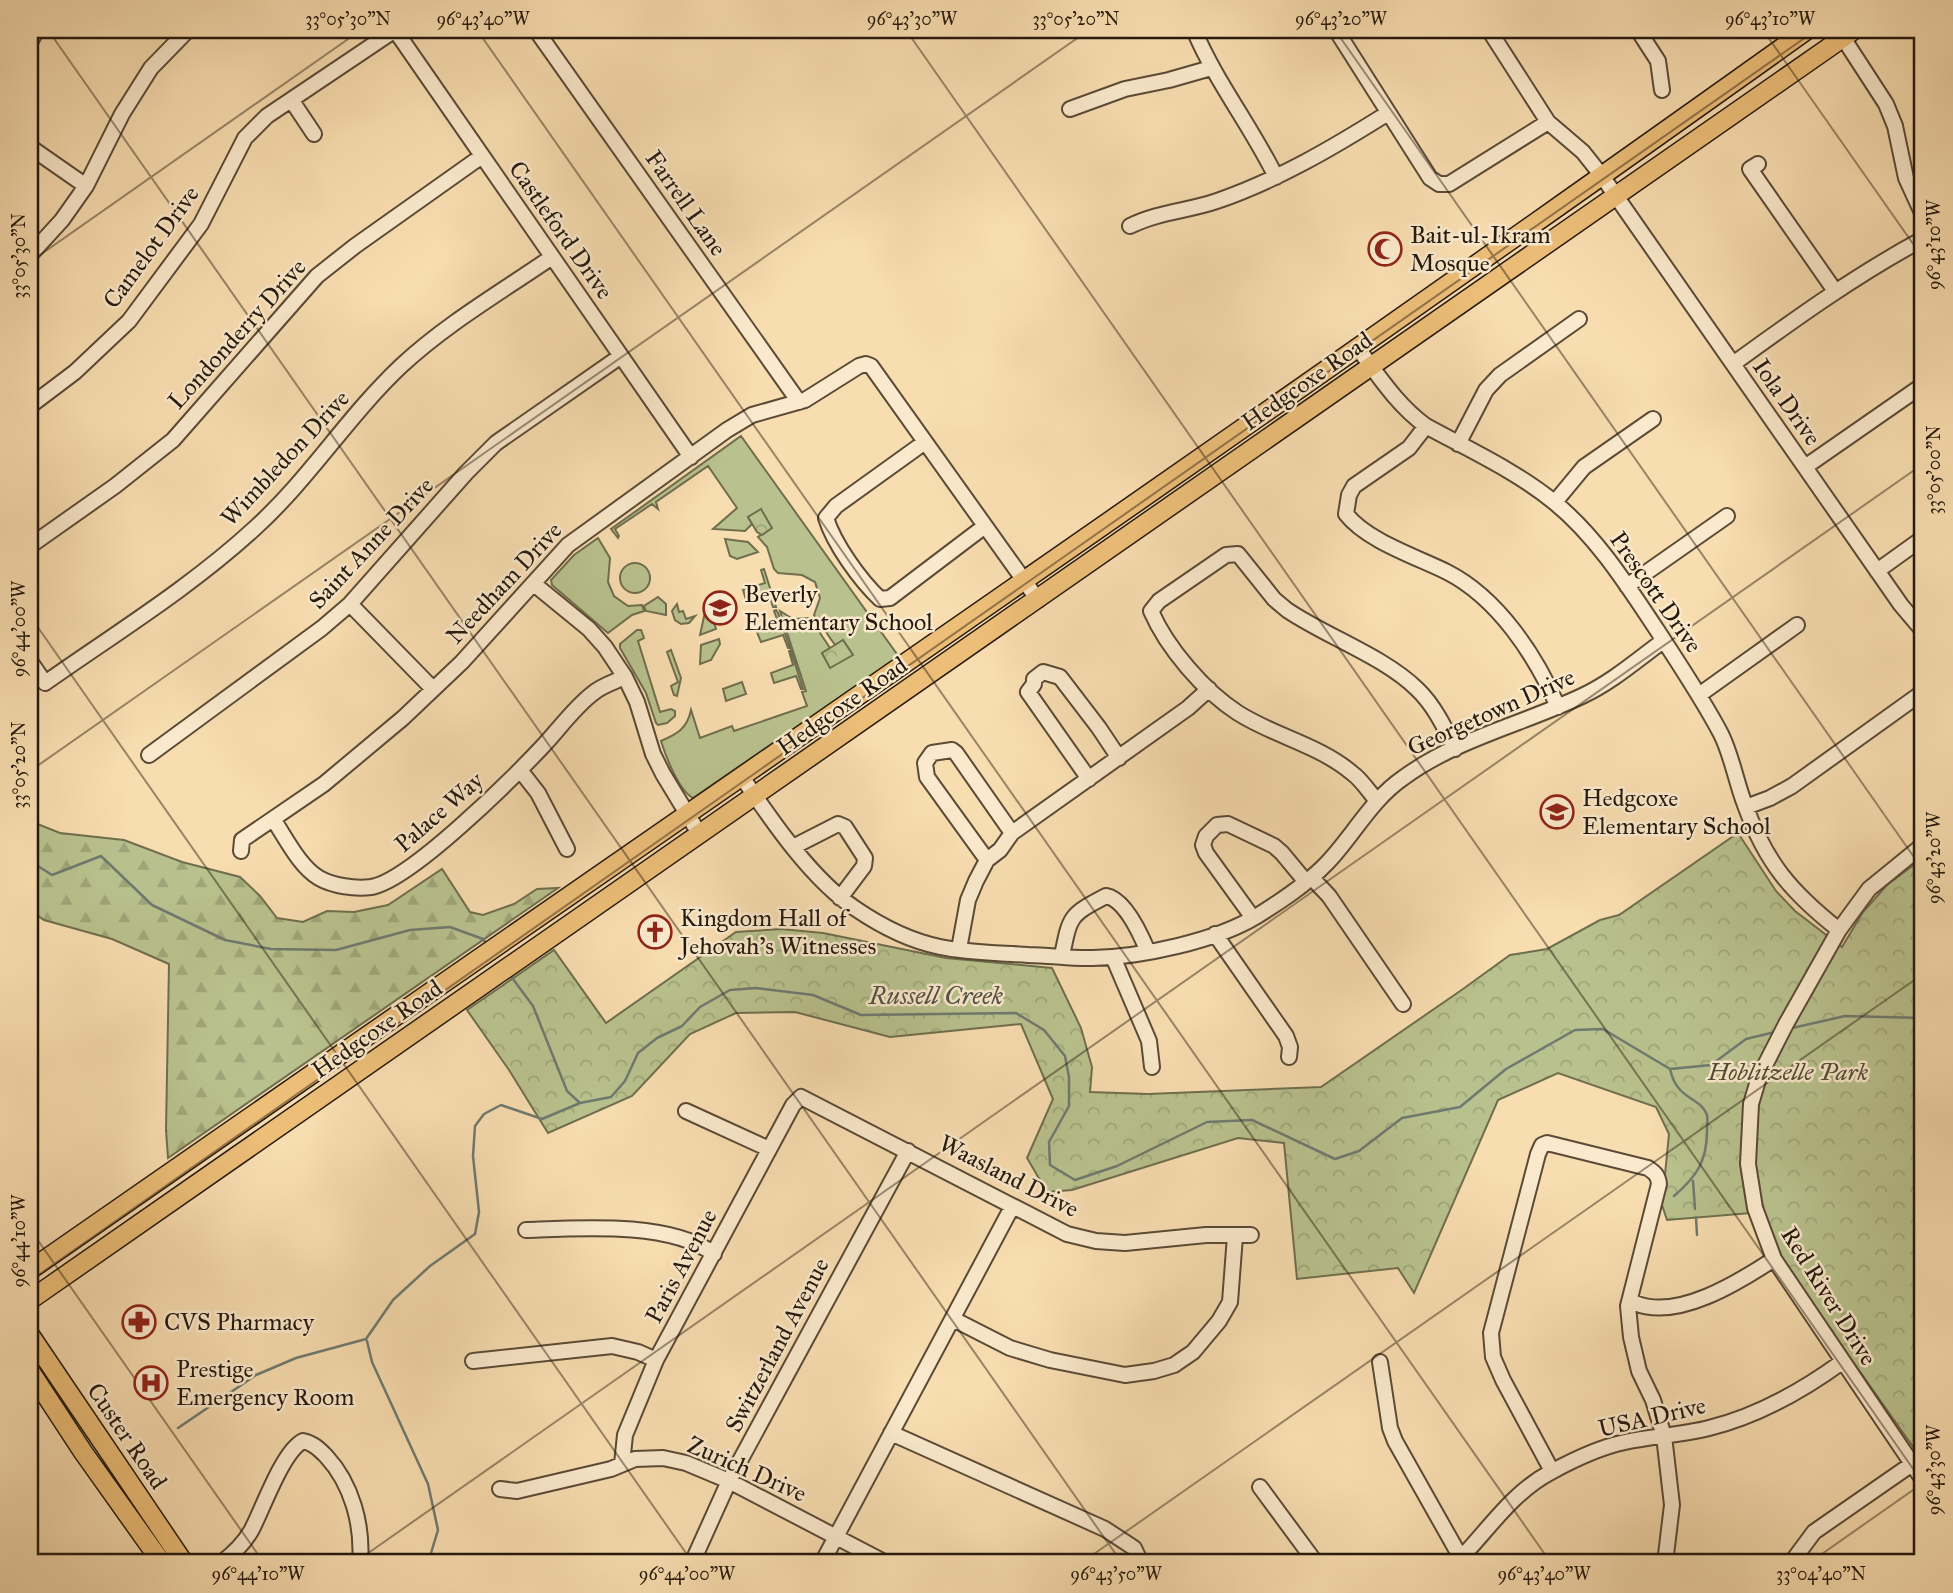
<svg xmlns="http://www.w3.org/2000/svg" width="1953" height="1593" font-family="'IM FELL Great Primer',serif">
  <defs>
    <pattern id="forest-firs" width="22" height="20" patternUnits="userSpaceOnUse" patternTransform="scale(1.75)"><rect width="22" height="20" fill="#b9c28e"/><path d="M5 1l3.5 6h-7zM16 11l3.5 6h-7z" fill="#9fa679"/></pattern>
    <pattern id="park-crowns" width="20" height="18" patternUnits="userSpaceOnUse" patternTransform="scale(1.75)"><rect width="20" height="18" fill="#b9c28e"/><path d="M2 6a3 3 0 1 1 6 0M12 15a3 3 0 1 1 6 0" fill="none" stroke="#9fa679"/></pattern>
  </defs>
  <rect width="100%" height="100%" fill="#f8ddb0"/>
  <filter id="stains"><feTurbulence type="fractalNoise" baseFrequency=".00286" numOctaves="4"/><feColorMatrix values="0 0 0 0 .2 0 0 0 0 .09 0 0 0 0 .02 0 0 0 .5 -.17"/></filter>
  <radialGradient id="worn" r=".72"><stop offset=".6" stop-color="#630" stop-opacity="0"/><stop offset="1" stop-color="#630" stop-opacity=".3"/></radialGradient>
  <path fill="#b9c28e" stroke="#6f6e4e" stroke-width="2" d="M741,436L899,657L693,798C679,791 666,757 661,741C677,734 687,729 691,710L700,738L732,726L734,731L807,706L802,692L806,691L780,611L793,619L810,618L830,648L822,653L830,667L852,654L843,640L835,645L814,615L820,598L815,582L802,575L778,573L774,569L767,547L758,537L762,534L761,510L748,517L752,524L745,531L713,529L737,508L708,466L656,502L658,509L652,504L615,529L619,536L618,538L611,529Z
    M598,538L610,558L608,582L614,596L628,606L642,605L644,611L632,615L608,633L552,585L551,580L574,555Z
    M725,539L748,542L758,552L737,559L730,556Z
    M620 578a15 15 0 1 1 30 0a15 15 0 1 1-30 0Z
    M764,569L776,607H773L769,595L747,603L743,590L765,583L761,570Z
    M658,597L666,604V615L646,611L644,606Z
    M677,604L679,612L683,611L686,619L695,616L689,623L681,624L675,620L672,611Z
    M710,610L716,629L700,635L705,612Z
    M776,610L778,613L790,648H788L783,635L761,642L757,632L779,624L774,611Z
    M637,630H641L644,638L638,641L660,712L671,709L675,711V716L667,723L658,725L656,723L646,693L620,648V644Z
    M719,639L720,644L711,660L700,664L701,645Z
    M671,650L681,678L677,696L674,695L671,686L678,682L667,652Z
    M791,650V651L803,689H801L796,676L774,683L771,673L793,665L789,651Z
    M742,682L746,694L726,701L723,689Z"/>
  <path fill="url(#forest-firs)" stroke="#6f6e4e" stroke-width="2" d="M30,821L60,833L124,840L182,862L240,877L260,896L277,918L303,922L327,911L354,912L388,905L442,869L470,912L483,915L514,904L537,889L558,888L168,1158L166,1130L169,964L112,939L44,920L30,910Z"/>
  <path fill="url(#park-crowns)" stroke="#6f6e4e" stroke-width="2" d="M761,509L772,528L762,535L757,532L748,517Z
    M843,640L853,655L830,668L822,653Z
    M1738,833L1776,891L1795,911L1842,947L1863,912L1887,885L1923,858V1461L1788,1270L1771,1236L1763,1212L1667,1220L1662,1205L1669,1134L1656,1107L1558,1073L1498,1100L1414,1293L1398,1268L1297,1279L1284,1143L1238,1138L1072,1190L1047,1192L1027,1158L1053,1099L1021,1024L890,1037L795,1012L736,1013L690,1034L632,1096L548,1133L509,1070L467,1010L554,950L606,1023L736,932L781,929L823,933L946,958L1052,968L1081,1028L1092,1067L1090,1092L1148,1094L1321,1087L1463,989L1510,955L1547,949L1600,920L1619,915Z"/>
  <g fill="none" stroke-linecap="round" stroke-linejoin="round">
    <path stroke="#6e7a70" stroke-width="2.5" d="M30,861L52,875L101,856L152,905L225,940L271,949L336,950L410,930L450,927L483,939L487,945
      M510,975L533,1006L567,1091L580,1103
      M1788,1029L1845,1016L1923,1018
      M1670,1069C1677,1101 1700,1096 1707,1115C1708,1119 1707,1127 1707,1131C1707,1162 1696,1177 1674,1196
      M1693,1181L1695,1209
      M1696,1217L1697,1235
      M367,1341L372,1362L428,1484L438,1530L428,1563
      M178,1428L256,1375L296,1358L366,1339L393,1300L430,1266L475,1234L479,1212L473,1156L475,1126L484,1114L501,1105L542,1119L580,1103L611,1097L625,1081L638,1053L657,1038L682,1026L700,1007L730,990L756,988L813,995L861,1015L1016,1013L1044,1030L1065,1056L1069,1077V1106L1049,1142L1050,1165L1075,1180L1117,1166L1207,1122L1252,1120L1335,1159L1359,1151L1402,1118L1460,1107L1506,1069L1575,1030L1603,1029L1670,1069L1711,1065L1746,1039L1775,1032"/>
    <defs>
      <path id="minor" d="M395,30L691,457
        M536,30L799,402
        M1194,30C1216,82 1251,126 1276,177
        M1336,30L1430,178L1439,184H1449L1548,122
        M1489,30L1548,122L1583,152L1602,176L1901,605L1923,631
        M1638,30L1658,61L1662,90
        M1838,30L1886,104L1895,126L1906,178L1923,215
        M30,42L37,30
        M292,101L314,134
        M1070,109L1125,89L1169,80L1211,68
        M30,147L86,186
        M1758,164L1750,169L1835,291
        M1130,226C1158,212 1188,211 1217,201C1278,180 1334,147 1388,113
        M30,255L62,220L86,186L122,114L151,68L188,30
        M1357,347C1378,375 1397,405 1426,426C1468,449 1516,471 1554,502C1596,536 1627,585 1657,630C1679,664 1702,698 1721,734C1732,756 1736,782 1745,805C1766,863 1791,892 1839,930
        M1733,364C1795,319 1856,275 1923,239
        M30,406L75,372L129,321L201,224L245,138L267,116L395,30
        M1426,426L1409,448L1354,486L1349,495L1346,514C1367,541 1417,557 1447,572C1498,598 1536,656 1558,707
        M925,442L836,506L826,518C834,544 860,580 880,599L890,598L985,526
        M1458,444L1486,390L1500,375L1579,319
        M1805,467L1923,385
        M1555,502L1584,467L1653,419
        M30,546L115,486L173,440L317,276L355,246L482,156
        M1877,571L1923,538
        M534,584L589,629L605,647L625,677L637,702L653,754L663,774L700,835
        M1627,586L1727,516
        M350,604L433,689
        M30,661L45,683C116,633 191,587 255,528C309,479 348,416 401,366C446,324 501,292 552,257
        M1699,695L1797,625
        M149,755L322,628L350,604L466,473L496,443L621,356
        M520,770L538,793L567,849
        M742,777C772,821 812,880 856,909C881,926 911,941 940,947C968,953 999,953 1028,955C1050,955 1072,959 1093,958C1141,957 1216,941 1257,916C1281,901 1307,884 1327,863C1353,836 1371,800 1403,778C1456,739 1523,724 1582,696C1612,682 1637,660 1663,641
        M1089,779L1028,692L1034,684V679L1043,672L1060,677L1099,728L1119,758
        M1377,801C1369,792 1362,780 1352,773C1319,745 1274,736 1238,713C1204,691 1167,648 1151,611L1159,601L1226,555L1238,554L1274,599L1287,610C1327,637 1383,656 1417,689C1434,705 1445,728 1455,749
        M1746,807L1770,798L1792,786L1923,692
        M273,819C286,838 299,866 319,878C333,886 355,889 371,887C410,881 514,777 544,745C559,729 574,708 592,694C601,686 614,682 625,677
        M1923,845L1869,889L1839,930L1786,1024L1759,1077L1751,1104L1748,1164L1755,1208L1774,1259L1923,1480
        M793,847L838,824L845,827L865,858L864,866L840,898
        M241,851L242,840L324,784L403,718L462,662L568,545L727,430L752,415L805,400L859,366L866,364L871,366L1038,600
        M987,860L927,777L925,763L932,753L952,750L956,753L1012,833
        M1312,878L1329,896L1403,1004
        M1253,918L1206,853L1203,845L1206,836L1217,825L1228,824L1274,846L1282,853L1306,882
        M1215,934L1286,1036L1290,1047L1289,1057
        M959,949L968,900L976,881L987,860L1000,850L1012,833L1188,708L1209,689
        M1062,956C1070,915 1070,915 1106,896C1125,899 1141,935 1148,952
        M1113,957L1149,1041L1152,1067
        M686,1111L769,1149
        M526,1230C579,1228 670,1221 714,1254
        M1628,1306L1635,1303C1677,1321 1739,1282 1774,1259
        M953,1319L1010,1348L1050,1360L1125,1375L1154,1371L1174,1365L1193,1352L1219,1321L1230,1302L1235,1236
        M473,1361L612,1346L638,1352L656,1360
        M1380,1362L1390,1428L1395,1441L1461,1558
        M891,1433L1105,1529L1134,1548L1141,1563
        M622,1464L625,1435L656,1360L793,1105L801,1097L1067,1234L1096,1241L1125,1243L1206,1235H1251
        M1552,1471L1503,1380L1493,1357L1491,1333L1538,1154L1542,1145L1547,1143L1648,1168C1655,1173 1658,1175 1659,1184L1628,1306L1631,1337L1639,1371L1653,1400L1664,1436L1672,1505L1665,1563
        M1260,1487L1316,1563
        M500,1489L517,1491L611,1469L635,1459L663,1458L686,1463L729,1481L886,1563
        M221,1563C233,1554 244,1543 251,1531C263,1509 282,1452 303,1441C313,1443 319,1449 326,1456C352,1484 363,1525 360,1563
        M692,1563L729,1481L908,1151
        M822,1563L1012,1207
        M1456,1563C1487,1532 1511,1493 1551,1472C1573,1460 1601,1447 1625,1442C1653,1436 1682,1435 1709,1428C1758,1416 1802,1391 1842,1362
        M1791,1563L1814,1532L1912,1464"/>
      <path id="major" d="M30,1270C623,857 1219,450 1807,30
        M30,1300L1854,30
        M30,1335L184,1563
        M30,1371L83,1452L162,1563"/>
    </defs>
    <use href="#minor" stroke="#5a4a36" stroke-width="18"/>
    <use href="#major" stroke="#25190d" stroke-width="21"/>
    <use href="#minor" stroke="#fae9cc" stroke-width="14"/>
    <use href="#major" stroke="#ecbe78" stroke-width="18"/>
  </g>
  <path fill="none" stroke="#25190d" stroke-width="2" stroke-opacity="0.45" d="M48,30L1122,1563M477,30L1551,1563M906,30L1923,1483M1335,30L1923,870M1763,30L1923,258M30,262L361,30M30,616L693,1563M30,771L1089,30M30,1229L264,1563M30,1281L1816,30M354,1563L1923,464M1081,1563L1923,974M1809,1563L1923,1483"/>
  <defs>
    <symbol id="mosque-ring" viewBox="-11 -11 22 22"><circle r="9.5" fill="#fae9cc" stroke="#8f2418" stroke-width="1.5"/><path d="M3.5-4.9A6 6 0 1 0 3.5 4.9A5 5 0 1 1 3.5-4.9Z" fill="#8f2418"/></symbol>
    <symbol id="school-ring" viewBox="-11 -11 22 22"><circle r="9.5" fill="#fae9cc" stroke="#8f2418" stroke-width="1.5"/><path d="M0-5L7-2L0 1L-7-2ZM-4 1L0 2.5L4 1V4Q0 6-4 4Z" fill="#8f2418"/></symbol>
    <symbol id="church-ring" viewBox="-11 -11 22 22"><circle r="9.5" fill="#fae9cc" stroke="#8f2418" stroke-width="1.5"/><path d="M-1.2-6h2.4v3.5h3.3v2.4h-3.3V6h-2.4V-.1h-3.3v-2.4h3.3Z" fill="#8f2418"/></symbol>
    <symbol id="pharmacy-ring" viewBox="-11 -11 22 22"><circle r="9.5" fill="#fae9cc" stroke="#8f2418" stroke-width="1.5"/><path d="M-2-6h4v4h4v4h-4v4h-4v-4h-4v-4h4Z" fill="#8f2418"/></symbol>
    <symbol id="hospital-ring" viewBox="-11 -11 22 22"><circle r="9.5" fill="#fae9cc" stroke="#8f2418" stroke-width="1.5"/><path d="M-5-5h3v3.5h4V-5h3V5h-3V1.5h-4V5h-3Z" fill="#8f2418"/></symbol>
  </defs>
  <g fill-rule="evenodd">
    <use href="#mosque-ring" x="1366" y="230" width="38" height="38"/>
    <use href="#school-ring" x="701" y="589" width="38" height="38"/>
    <use href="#school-ring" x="1538" y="793" width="38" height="38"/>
    <use href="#church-ring" x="636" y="913" width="38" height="38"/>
    <use href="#pharmacy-ring" x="120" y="1303" width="38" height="38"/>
    <use href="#hospital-ring" x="132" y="1364" width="38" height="38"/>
  </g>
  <g text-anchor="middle" stroke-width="5" stroke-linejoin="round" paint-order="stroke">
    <g font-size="24" fill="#25190d" stroke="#fae9cc">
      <text transform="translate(686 203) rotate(55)" y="8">Farrell Lane</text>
      <text transform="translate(561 230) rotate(55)" y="8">Castleford Drive</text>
      <text transform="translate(151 247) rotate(-54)" y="8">Camelot Drive</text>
      <text transform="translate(237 334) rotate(-48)" y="8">Londonderry Drive</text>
      <text transform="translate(1307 381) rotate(-35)" y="8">Hedgcoxe Road</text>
      <text transform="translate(1787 402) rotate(55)" y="8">Iola Drive</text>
      <text transform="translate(285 458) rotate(-47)" y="8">Wimbledon Drive</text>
      <text transform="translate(371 543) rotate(-47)" y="8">Saint Anne Drive</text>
      <text transform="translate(504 583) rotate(-47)" y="8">Needham Drive</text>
      <text transform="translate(1656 592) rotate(55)" y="8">Prescott Drive</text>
      <text transform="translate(842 706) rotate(-35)" y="8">Hedgcoxe Road</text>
      <text transform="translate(1491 712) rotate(-24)" y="8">Georgetown Drive</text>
      <text transform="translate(439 812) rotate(-41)" y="8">Palace Way</text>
      <text transform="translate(377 1029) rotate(-35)" y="8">Hedgcoxe Road</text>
      <text transform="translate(1009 1176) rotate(27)" y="8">Waasland Drive</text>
      <text transform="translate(681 1266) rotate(-62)" y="8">Paris Avenue</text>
      <text transform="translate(1829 1296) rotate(58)" y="8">Red River Drive</text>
      <text transform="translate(777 1345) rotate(-62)" y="8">Switzerland Avenue</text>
      <text transform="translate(1652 1417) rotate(-13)" y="8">USA Drive</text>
      <text transform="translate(127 1436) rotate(56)" y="8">Custer Road</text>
      <text transform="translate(747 1469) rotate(24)" y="8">Zurich Drive</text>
    </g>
    <g font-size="24" fill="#25190d" stroke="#fae9cc" text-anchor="start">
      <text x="1410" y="243">Bait-ul-Ikram<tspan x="1410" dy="28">Mosque</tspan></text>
      <text x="744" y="602">Beverly<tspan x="744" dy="28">Elementary School</tspan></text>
      <text x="1582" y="806">Hedgcoxe<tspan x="1582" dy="28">Elementary School</tspan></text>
      <text x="680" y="926">Kingdom Hall of<tspan x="680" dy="28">Jehovah's Witnesses</tspan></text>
      <text x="164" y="1330">CVS Pharmacy</text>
      <text x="176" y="1377">Prestige<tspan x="176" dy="28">Emergency Room</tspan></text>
    </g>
    <g font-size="24" font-style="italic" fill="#514c34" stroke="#fae9cc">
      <text x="1788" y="1080">Hoblitzelle Park</text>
    </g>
    <g font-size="26" font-style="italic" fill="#505247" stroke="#fae9cc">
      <text x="936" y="1004">Russell Creek</text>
    </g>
  </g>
  <rect width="1953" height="1593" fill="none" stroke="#f8ddb0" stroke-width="77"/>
  <rect x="38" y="38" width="1876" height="1516" fill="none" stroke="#25190d" stroke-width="2.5"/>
  <g font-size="18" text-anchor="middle" fill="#25190d">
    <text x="348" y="25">33°05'30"N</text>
    <text x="483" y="25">96°43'40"W</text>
    <text x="912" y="25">96°43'30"W</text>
    <text x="1076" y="25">33°05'20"N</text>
    <text x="1341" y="25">96°43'20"W</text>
    <text x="1770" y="25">96°43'10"W</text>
    <text transform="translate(1934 245) rotate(-90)" y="6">96°43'10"W</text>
    <text transform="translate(19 256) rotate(-90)" y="6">33°05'30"N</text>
    <text transform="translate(1934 470) rotate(-90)" y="6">33°05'00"N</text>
    <text transform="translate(19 629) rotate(-90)" y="6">96°44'00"W</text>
    <text transform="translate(19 765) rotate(-90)" y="6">33°05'20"N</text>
    <text transform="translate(1934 858) rotate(-90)" y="6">96°43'20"W</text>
    <text transform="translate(19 1241) rotate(-90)" y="6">96°44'10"W</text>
    <text transform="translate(1934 1470) rotate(-90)" y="6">96°43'30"W</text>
    <text x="258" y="1580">96°44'10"W</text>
    <text x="687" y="1580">96°44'00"W</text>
    <text x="1116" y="1580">96°43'50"W</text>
    <text x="1544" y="1580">96°43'40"W</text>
    <text x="1821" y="1580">33°04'40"N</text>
  </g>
  <rect width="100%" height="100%" filter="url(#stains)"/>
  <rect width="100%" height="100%" fill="url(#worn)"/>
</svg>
